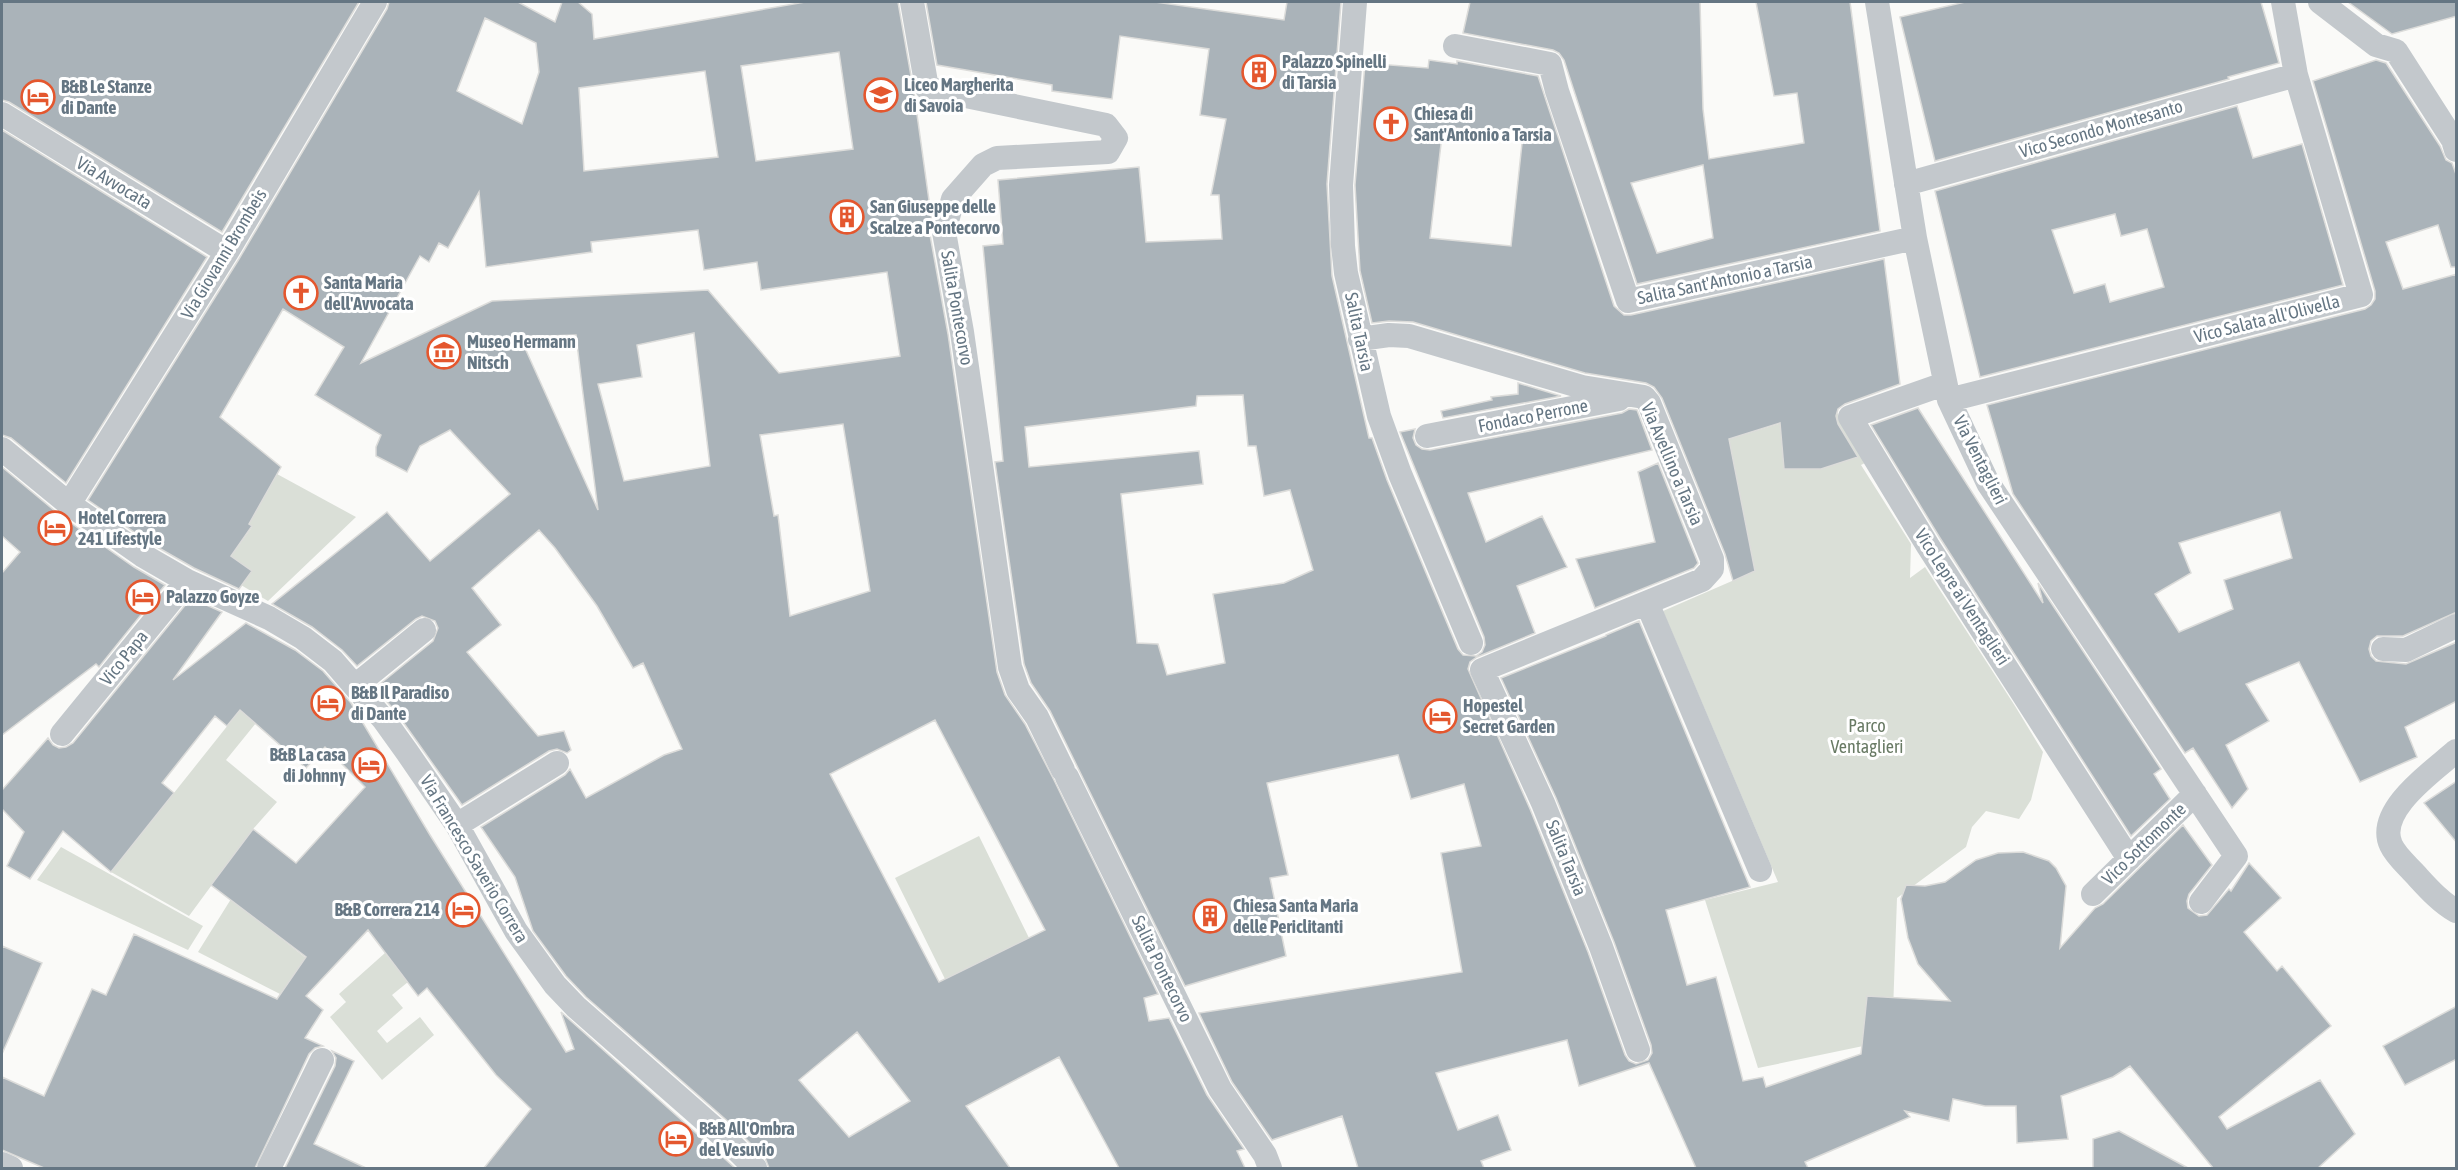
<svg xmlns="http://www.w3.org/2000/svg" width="2458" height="1170" font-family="'Asap Condensed',sans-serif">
  <rect width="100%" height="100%" fill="#fafaf8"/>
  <path fill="#dadfd7" d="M1834,407L1865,463L1861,465L1911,544L1910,578L1925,567L2015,706L2043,752L2031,800L2019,819L1986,811L1972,827L1966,847L1897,898L1892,1040L1758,1068L1705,900L1778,882L1663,611L1755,571L1729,439Z
    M277,474L356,517L268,601L241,585L231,556L252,527L246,522Z
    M240,710L256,723L226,760L277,802L253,829L189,916L111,872Z
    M979,836L1029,938L945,979L895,878Z
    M61,847L203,926L188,950L37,880Z
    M231,899L306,958L280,994L198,952Z
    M385,953L408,982L392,995L403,1008L377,1031L387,1043L420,1017L434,1035L382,1080L330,1017L346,1002L339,994Z"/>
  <path fill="#aab3b9" stroke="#dcdcda" stroke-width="1.5" fill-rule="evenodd" d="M2,2H359L222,232L9,102L2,100Z
    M389,2H518L555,22L562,2H578L592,14L594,39L805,2H898L914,93L932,222L930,235L948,334L997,672L1005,695L1025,724L1054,780L1158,994L1144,998L1149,1021L1169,1018L1207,1095L1244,1149L1237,1151L1245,1168H1119L1059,1057L966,1106L1010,1168H769L765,1158L732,1125L586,997L566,976L533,931L515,877L481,827L565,775L570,769L586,798L664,755L682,749L643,663L633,668L597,606L555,548L539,530L472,588L501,625L467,652L538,736L564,731L571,750L567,753L557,749L549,751L462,805L396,712L375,688L433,641L438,628L435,621L422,616L416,619L357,666L342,650L312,627L272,604L387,512L430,561L510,494L450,430L420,446L407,472L376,456V447L381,435L315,395L344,347L283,309L220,417L281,467L249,524L252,526L231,556L252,571L239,589L194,568L150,543L88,500L239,259L387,9ZM485,18L536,43L539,72L522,124L457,91ZM839,52L853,149L756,161L741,66ZM705,71L718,157L584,171L579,88ZM479,192L486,267L592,252L591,242L698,230L704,270L757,262L761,290L887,272L900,356L779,373L708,290L492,301L361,363L420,256L429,262L439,243L448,248ZM694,333L710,466L624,481L598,384L642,377L637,345ZM576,335L582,386L598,510L520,337ZM843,424L870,591L790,616L778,515L774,516L760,435ZM935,720L1045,930L939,982L830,774ZM857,1032L910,1101L849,1137L799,1080Z
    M926,2H1155L1284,20L1287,2H1341L1327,184L1332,276L1369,438H1372L1387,480L1458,649L1463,655L1476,656L1482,652L1485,645L1484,637L1400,432L1415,429L1413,438L1416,445L1422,449L1430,450L1622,413L1629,409L1637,410L1652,450L1468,493L1486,542L1542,516L1567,567L1517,586L1535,633L1477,657L1470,662L1468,669L1530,809L1588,952L1625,1055L1629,1061L1636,1064L1648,1060L1652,1053L1651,1045L1614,942L1556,798L1501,678L1606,636V635L1639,621L1750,887L1666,910L1687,985L1716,977L1743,1081L1763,1077L1766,1087L1861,1054L1867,996L1950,1001L1918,964L1908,938L1901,899L1906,885L1925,886L1945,882L1976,860L1998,853L2023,852L2049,861L2056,868L2066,886L2060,948L2095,908L2103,904L2183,825L2212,865L2189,894L2187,901L2188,908L2199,916L2207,915L2229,889L2231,891L2249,863L2281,898L2244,932L2277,971L2282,966L2331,1026L2219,1117L2227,1129L2320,1080L2355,1134L2318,1168H2213L2130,1066L2113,1077L2061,1096L2068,1139L2017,1143L2016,1106H1985L1953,1099L1949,1121L1905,1111L1910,1117L1805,1162L1808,1168H1696L1649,1063L1579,1086L1567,1040L1436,1073L1458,1130L1498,1115L1511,1150L1481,1161L1484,1168H1358L1342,1116L1272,1140L1232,1082L1199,1013L1462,972L1441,853L1481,846L1464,784L1411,799L1398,755L1267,783L1288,875L1270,878L1286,956L1185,986L1050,711L1031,683L1024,664L995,462L1003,461L983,246L1003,244L998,180L1139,167L1146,242L1222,239L1219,195H1211L1226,119L1200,115L1209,49L1120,36L1112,99L1052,91V85L937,65ZM1243,395L1248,446H1256L1264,496L1290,490L1313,570L1284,583L1213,594L1225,663L1167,675L1158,644L1137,643L1121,494L1203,484L1199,451L1029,467L1025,427L1196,406L1197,396Z
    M1470,2H1700L1703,109L1709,159L1804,143L1797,93L1774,96L1756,2H1850L1880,231L1637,284L1564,60L1559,53L1553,50L1463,33ZM1703,165L1713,238L1657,253L1631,183Z
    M1965,2H2261L2279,63L2228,77L2229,79L1935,161L1900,17Z
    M2348,2H2457V16L2392,34Z
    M1429,60L1457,64V61L1538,76L1614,306L1624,315H1631L1884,259L1900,384L1845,404L1838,409L1836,416L1838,424L1858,457L1821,469H1784L1780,423L1729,439L1755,571L1733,581L1725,554L1662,398L1654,387L1646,383L1585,373L1413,322L1389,321L1372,323L1360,271L1355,185L1365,63L1428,68ZM1443,127L1523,134L1511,246L1430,238Z
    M2376,60L2386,63L2440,146L2446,160L2452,163L2457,177V267H2451L2438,225L2386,242L2403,289L2457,274V612L2403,636H2377L2371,641L2369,649L2371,656L2376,661L2406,664L2457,642V701L2405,727L2417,757L2360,782L2299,662L2246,684L2269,721L2226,745L2248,789L2232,808L2193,748L2185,753L2013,494L1987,405L2365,309L2371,305L2375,299V291L2313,81ZM2280,512L2292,558L2224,580L2233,609L2179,632L2155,594L2191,573L2179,543Z
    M2237,106L2253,158L2302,144L2343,285L1980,377L1935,191ZM2115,214L2121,236L2147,229L2164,287L2110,302L2105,284L2074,293L2052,230Z
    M2,130L207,257L66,483L11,438L2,435Z
    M1518,383L1561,396L1443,418L1441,411L1492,400L1491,397L1518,394Z
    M1918,408L2043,603L2038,583L2161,769L2154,774L2170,799L2131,836L1940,538L1871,425Z
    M1658,463L1698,563L1694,568L1595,608L1576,559L1655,542L1638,472Z
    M2,467L61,516L134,567L165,585L99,667L96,664L2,735V573L20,552L2,536Z
    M191,598L222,612L173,680L246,623L295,650L323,671L351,703L430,835L566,1052L574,1049L561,1012L735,1168H484L531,1109L496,1075L427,988L418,996L368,930L306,996L323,1010L305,1038L323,1046L315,1048L309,1054L255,1168H44L2,1150V1077L44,1096L92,989L106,995L134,934L277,999L306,957L211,885L253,829L296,863L365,787L325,747L306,768L240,710L227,726L215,716L162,783L174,793L111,872L63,831L30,879L7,866L24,832L2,809V790L48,738L53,745L59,748L66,747L73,743Z
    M2457,781V843L2424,803Z
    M2,946L42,963L2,1054Z
    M2457,1006V1059L2405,1085L2383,1046Z
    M332,1051L354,1061L314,1144L366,1168H285L335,1066L336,1058Z
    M2119,1131L2188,1168H2093V1139Z"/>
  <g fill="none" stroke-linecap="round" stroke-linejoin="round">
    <path stroke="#c3c8cc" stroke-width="24" d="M912,2L927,88L1106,125L1116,138L1108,152L997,158L983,165L953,199L944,232L962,332L1010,667L1018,690L1037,717L1063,770
      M1355,2L1341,185L1343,246L1346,273L1379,416L1400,474L1471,643
      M1877,2L1915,238L1949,400L1988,483L2236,856L2201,902
      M2320,2L2376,45L2396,51L2453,140L2456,150
      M1455,46L1550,64L1557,91L1628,301L1915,238
      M2,114L227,252
      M1906,184L2296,75
      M1360,339L1389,335L1409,336L1582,387L1644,397L1649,403L1712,559V569L1702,580L1482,670L1543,803L1601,947L1638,1050
      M1944,384L1850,417L1928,546L2129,859
      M1949,400L2361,295L2296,75L2283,2
      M1427,436L1619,399
      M2,449L69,504L142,555L187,581L269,618L303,638L333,661L384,720L407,752L457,825L516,931L555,985L576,1007L723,1136L755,1168
      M69,504L227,252L375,2
      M1647,603L1760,870
      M2383,649L2406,650L2456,626
      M355,686L424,630
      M62,734L187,581
      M2456,751C2435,770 2375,810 2391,845C2396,856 2407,865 2415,874C2427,887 2440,902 2456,911
      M1067,777L1220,1089L1265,1155L1270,1168
      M457,825L557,763
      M2093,894L2195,794
      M2,1164L11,1168
      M269,1168L322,1060"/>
  </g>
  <defs>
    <symbol id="building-ring" viewBox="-11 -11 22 22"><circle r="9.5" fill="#fff" stroke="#e4572e" stroke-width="1.5"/><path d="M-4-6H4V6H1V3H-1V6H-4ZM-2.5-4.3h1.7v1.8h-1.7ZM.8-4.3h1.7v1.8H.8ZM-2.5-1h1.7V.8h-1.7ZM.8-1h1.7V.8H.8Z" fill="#e4572e"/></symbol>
    <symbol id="school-ring" viewBox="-11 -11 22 22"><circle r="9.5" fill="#fff" stroke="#e4572e" stroke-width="1.5"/><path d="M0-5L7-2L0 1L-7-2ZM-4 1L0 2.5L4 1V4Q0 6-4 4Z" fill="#e4572e"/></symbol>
    <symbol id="hotel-ring" viewBox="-11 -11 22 22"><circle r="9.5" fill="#fff" stroke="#e4572e" stroke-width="1.5"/><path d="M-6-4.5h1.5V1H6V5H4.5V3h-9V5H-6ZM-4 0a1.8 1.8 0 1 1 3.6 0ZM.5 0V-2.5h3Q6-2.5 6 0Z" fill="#e4572e"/></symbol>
    <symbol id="church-ring" viewBox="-11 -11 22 22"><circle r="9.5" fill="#fff" stroke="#e4572e" stroke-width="1.5"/><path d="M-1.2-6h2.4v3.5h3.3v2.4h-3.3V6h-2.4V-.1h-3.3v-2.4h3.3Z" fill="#e4572e"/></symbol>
    <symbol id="museum-ring" viewBox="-11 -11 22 22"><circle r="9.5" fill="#fff" stroke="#e4572e" stroke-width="1.5"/><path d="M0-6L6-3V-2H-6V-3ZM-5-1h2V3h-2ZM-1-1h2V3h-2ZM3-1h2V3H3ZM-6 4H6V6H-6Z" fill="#e4572e"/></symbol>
  </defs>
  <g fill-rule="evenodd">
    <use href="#building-ring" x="1240" y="53" width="38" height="38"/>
    <use href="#school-ring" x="862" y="76" width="38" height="38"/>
    <use href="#hotel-ring" x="19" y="78" width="38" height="38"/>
    <use href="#church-ring" x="1372" y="105" width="38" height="38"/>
    <use href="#building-ring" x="828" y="198" width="38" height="38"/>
    <use href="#church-ring" x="282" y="274" width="38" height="38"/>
    <use href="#museum-ring" x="425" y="333" width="38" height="38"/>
    <use href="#hotel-ring" x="36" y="509" width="38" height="38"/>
    <use href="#hotel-ring" x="124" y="578" width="38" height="38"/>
    <use href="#hotel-ring" x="309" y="684" width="38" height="38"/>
    <use href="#hotel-ring" x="1421" y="697" width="38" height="38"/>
    <use href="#hotel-ring" x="350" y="746" width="38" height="38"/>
    <use href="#hotel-ring" x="444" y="891" width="38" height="38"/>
    <use href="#building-ring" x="1191" y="897" width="38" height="38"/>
    <use href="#hotel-ring" x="657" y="1120" width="38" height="38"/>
  </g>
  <g text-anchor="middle" stroke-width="6" stroke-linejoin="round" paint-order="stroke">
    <g font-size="18" font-weight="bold" fill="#657683" stroke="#fff" text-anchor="start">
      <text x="1282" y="68">Palazzo Spinelli<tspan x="1282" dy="21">di Tarsia</tspan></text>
      <text x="904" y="91">Liceo Margherita<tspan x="904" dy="21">di Savoia</tspan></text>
      <text x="61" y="93">B&amp;B Le Stanze<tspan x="61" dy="21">di Dante</tspan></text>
      <text x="1414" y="120">Chiesa di<tspan x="1414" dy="21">Sant'Antonio a Tarsia</tspan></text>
      <text x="870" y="213">San Giuseppe delle<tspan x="870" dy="21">Scalze a Pontecorvo</tspan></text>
      <text x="324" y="289">Santa Maria<tspan x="324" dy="21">dell'Avvocata</tspan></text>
      <text x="467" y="348">Museo Hermann<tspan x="467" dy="21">Nitsch</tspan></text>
      <text x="78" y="524">Hotel Correra<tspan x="78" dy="21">241 Lifestyle</tspan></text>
      <text x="166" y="603">Palazzo Goyze</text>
      <text x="351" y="699">B&amp;B Il Paradiso<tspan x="351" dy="21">di Dante</tspan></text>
      <text x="1463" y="712">Hopestel<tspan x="1463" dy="21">Secret Garden</tspan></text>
      <text x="346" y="761" text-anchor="end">B&amp;B La casa<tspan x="346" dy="21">di Johnny</tspan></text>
      <text x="1233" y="912">Chiesa Santa Maria<tspan x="1233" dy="21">delle Periclitanti</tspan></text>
      <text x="440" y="916" text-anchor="end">B&amp;B Correra 214</text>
      <text x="699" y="1135">B&amp;B All'Ombra<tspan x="699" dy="21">del Vesuvio</tspan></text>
    </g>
    <g font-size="18" fill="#657683" stroke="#fff">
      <text transform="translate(2101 129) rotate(-16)" y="6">Vico Secondo Montesanto</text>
      <text transform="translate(114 183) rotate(31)" y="6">Via Avvocata</text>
      <text transform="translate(224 254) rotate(-59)" y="6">Via Giovanni Brombeis</text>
      <text transform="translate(1725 280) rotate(-12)" y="6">Salita Sant'Antonio a Tarsia</text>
      <text transform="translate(957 308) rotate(80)" y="6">Salita Pontecorvo</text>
      <text transform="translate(2267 319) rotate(-14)" y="6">Vico Salata all'Olivella</text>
      <text transform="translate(1359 332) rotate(78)" y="6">Salita Tarsia</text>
      <text transform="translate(1533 416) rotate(-11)" y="6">Fondaco Perrone</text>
      <text transform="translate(1980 460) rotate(63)" y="6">Via Ventaglieri</text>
      <text transform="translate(1672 464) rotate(67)" y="6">Via Avellino a Tarsia</text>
      <text transform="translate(1962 597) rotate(57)" y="6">Vico Lepre ai Ventaglieri</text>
      <text transform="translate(124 658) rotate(-51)" y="6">Vico Papa</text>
      <text transform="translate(2144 844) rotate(-44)" y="6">Vico Sottomonte</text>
      <text transform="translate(1566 858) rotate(68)" y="6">Salita Tarsia</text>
      <text transform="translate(474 859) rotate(59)" y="6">Via Francesco Saverio Correra</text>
      <text transform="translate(1162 969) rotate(64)" y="6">Salita Pontecorvo</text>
    </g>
    <g font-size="18" fill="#687a64" stroke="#fff">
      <text x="1867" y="732">Parco<tspan x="1867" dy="21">Ventaglieri</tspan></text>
    </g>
  </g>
  <rect width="2458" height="1170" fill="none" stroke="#657683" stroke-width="6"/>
</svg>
